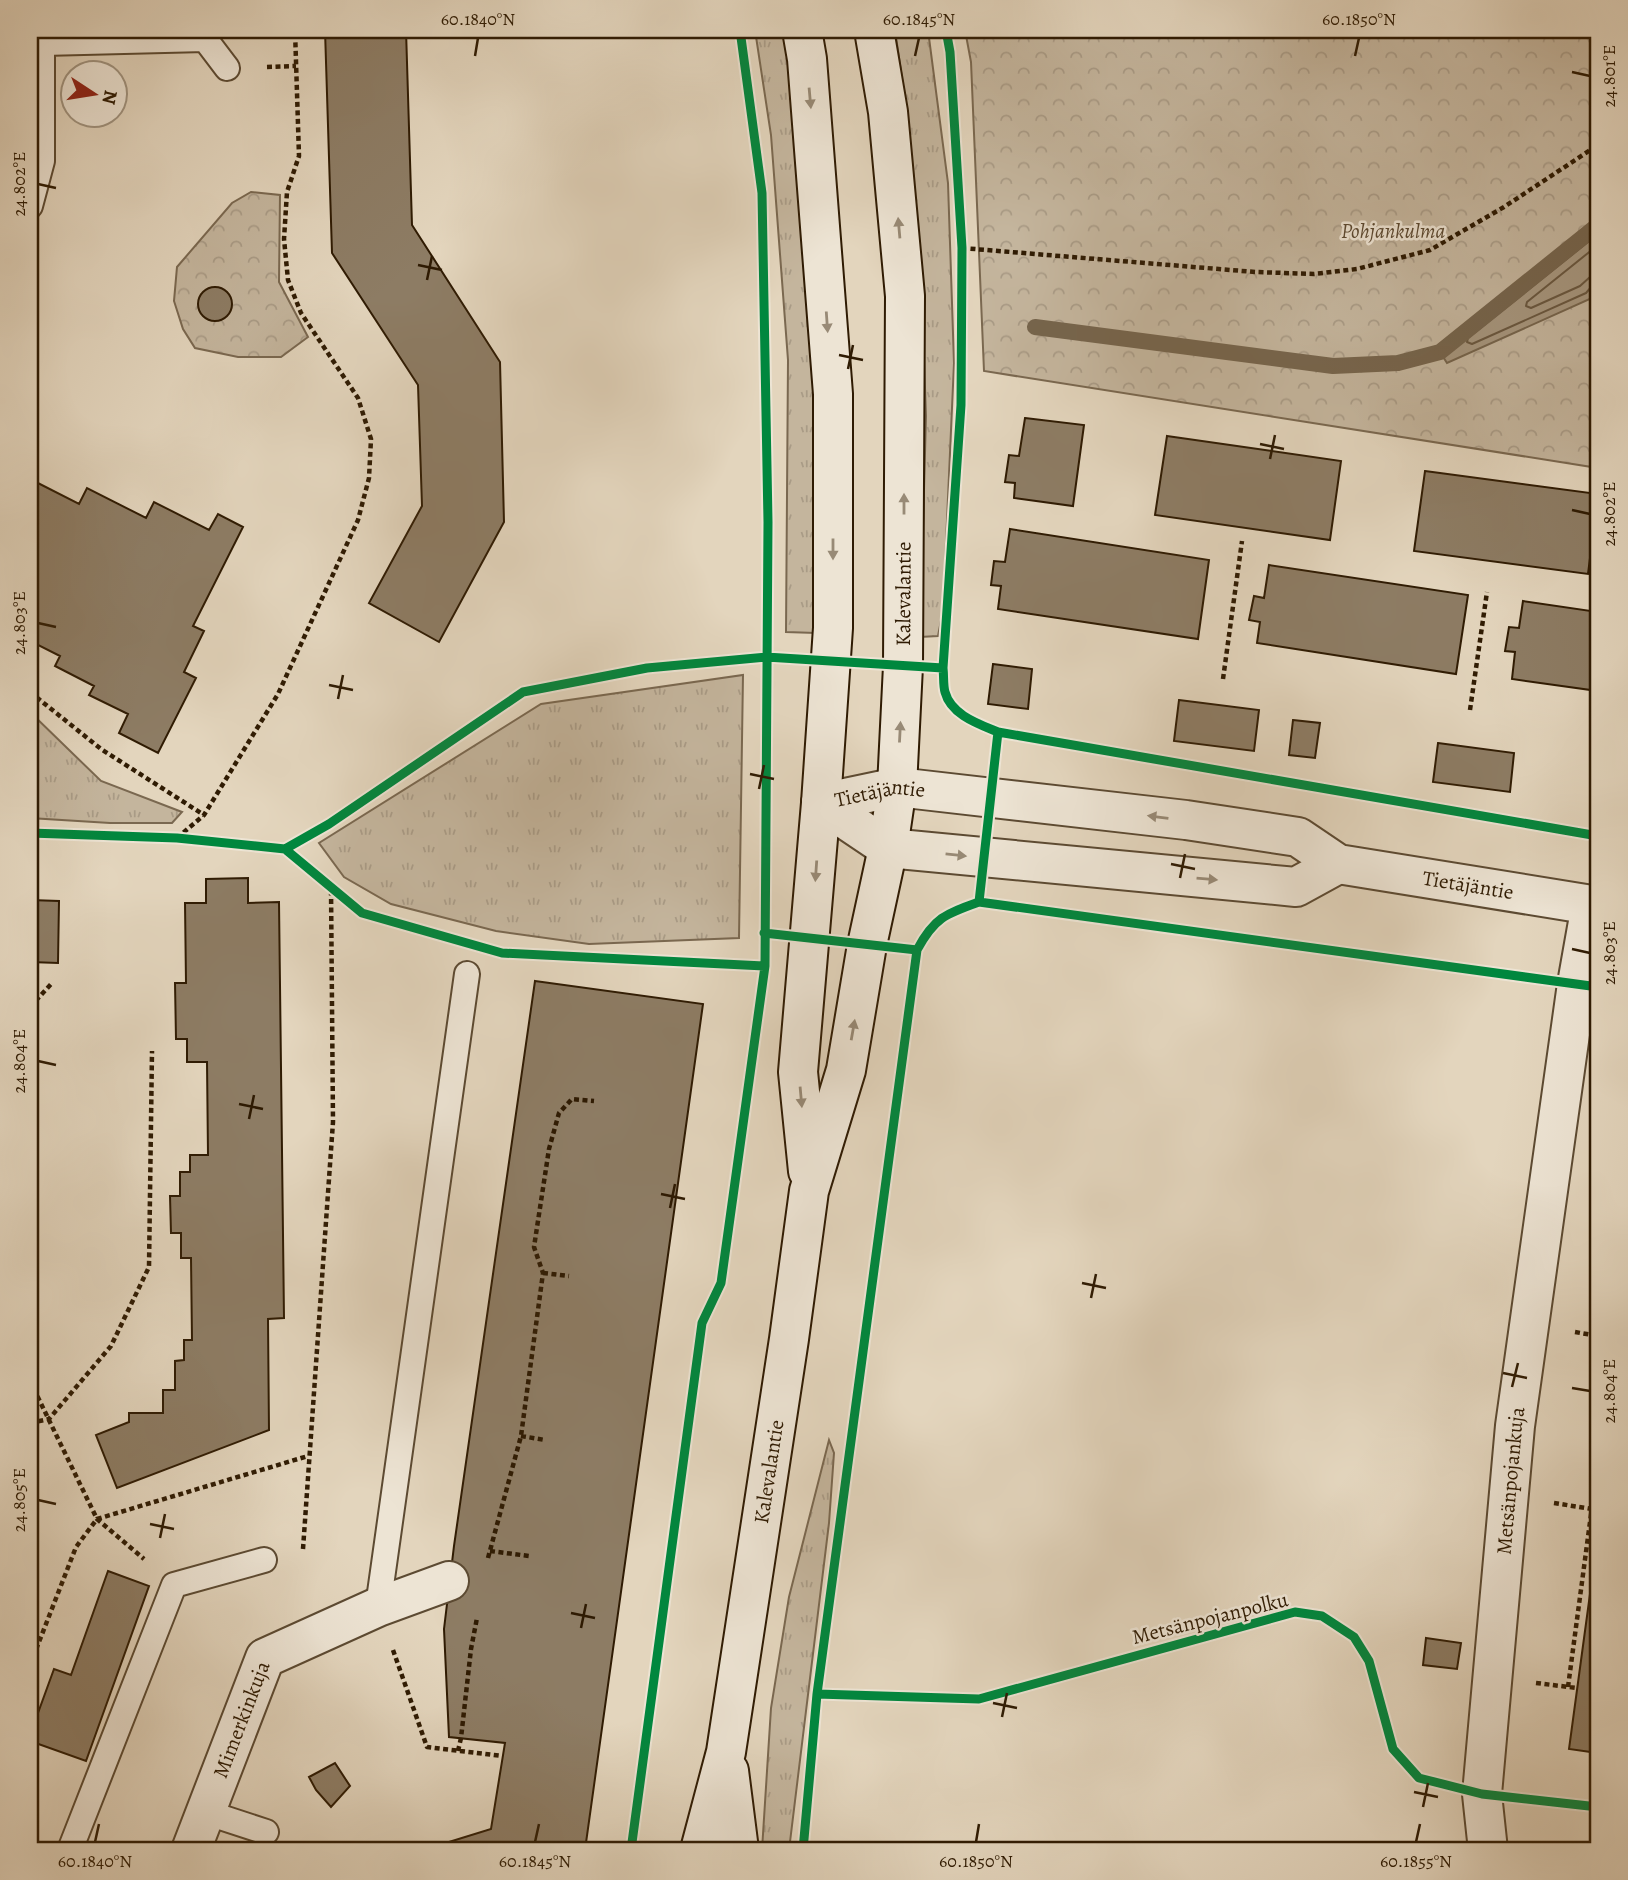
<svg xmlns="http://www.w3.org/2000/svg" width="1628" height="1880" font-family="Alegreya,serif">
  <defs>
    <pattern id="grass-tufts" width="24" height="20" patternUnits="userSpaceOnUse" patternTransform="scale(1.75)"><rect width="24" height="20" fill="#c4b59d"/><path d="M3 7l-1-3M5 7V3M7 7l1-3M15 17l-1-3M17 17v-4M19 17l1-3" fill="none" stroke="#a99b86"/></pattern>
    <pattern id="park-crowns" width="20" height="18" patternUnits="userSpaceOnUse" patternTransform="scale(1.75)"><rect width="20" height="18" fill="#c4b59d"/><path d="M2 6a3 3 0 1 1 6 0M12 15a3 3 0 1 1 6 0" fill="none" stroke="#a99b86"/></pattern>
  </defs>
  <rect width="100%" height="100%" fill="#e3d5bd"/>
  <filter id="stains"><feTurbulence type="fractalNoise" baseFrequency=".00286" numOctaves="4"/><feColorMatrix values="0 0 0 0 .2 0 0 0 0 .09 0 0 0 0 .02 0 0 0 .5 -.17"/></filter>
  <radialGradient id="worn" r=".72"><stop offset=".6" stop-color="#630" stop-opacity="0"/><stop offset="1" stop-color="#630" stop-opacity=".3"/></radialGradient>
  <path fill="url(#grass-tufts)" stroke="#7a6850" stroke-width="2" d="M755,30H783L801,136L818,363L816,633L786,632L788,360L771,135Z
    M895,30H928L948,183L954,363L943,610L938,636L920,637L926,416L921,276L908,120Z
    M743,675L739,938L589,944L496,931L391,904L344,877L319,843L541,704Z
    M30,712L101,781L182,812L172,823H110L30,818Z
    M829,1440L834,1453L829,1523L789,1850H762L771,1708L789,1597Z"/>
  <path fill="url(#park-crowns)" stroke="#7a6850" stroke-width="2" d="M965,30H1598V468L984,371L971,62Z
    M251,192L280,195L279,282L308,337L281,357H238L195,348L183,329L174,301L177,267L232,203Z"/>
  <path fill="#a6967e" stroke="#76654d" stroke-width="2" d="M1598,225V287L1592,298L1447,363L1440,352Z"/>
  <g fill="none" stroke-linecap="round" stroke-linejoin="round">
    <path stroke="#6a5840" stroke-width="2" d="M1598,234L1468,338L1467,342L1472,344L1586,293L1592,286L1598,285
      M1598,245L1527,302L1526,306L1531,308L1580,286L1590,277L1598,276"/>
    <path stroke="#76654d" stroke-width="16" d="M1035,327L1333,366L1398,363L1440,352L1598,225"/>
  </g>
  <path fill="#8d7c64" stroke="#2f1b03" stroke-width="2" d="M325,30H406L412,225L500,362L504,522L439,642L369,603L422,506L418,385L332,253Z
    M198 304a17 17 0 1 1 34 0a17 17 0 1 1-34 0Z
    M1025,418L1084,425L1073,506L1014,498L1015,483L1005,482L1009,455L1019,456Z
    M1167,436L1341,461L1330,540L1155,515Z
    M1425,471L1598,494L1588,574L1414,551Z
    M30,479L79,504L87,488L146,518L154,502L209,530L218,514L243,527L193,626L204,631L184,672L196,678L158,753L119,733L128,714L89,695L94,686L55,666L60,656L30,641Z
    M1010,529L1209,560L1198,639L998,609L1001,586L991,585L994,561L1005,562Z
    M1269,565L1468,595L1456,674L1257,643L1260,622L1249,620L1254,596L1264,598Z
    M1523,601L1598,612V691L1512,679L1515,652L1505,651L1509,627L1519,628Z
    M993,664L1032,669L1028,709L988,704Z
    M1179,700L1259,710L1254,751L1174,741Z
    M1293,720L1320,723L1315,758L1289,755Z
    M1438,743L1514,753L1510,792L1433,782Z
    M248,878V903L279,902L284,1318L268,1319L269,1430L117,1488L96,1435L129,1422V1413H163V1390H175V1361L184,1360V1340H192L191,1258H181V1233H171L170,1196H180V1172H190V1155H208L207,1062H187V1039H176L175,983H186L185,903H206V879Z
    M30,900L59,901L58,963L30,962Z
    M535,981L703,1004L585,1850H423L491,1829L505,1743L449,1737L444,1629L454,1546Z
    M1598,1535V1753L1569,1749Z
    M108,1571L149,1586L86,1761L30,1741V1735L54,1669L71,1675Z
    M1426,1638L1461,1643L1457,1669L1423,1665Z
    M335,1763L350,1786L331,1807L316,1790L309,1777Z"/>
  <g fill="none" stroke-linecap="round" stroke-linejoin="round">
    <defs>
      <path id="service" d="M43,43L205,39L227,68
        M30,206L42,161V30
        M378,1607L467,974
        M205,1812L266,1832
        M70,1850L174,1585L264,1560"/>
      <g id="minor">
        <path id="s1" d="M191,1850L265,1658L378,1607L449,1581"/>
        <path id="s2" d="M1488,1850L1482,1794L1515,1426L1577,984L1591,905"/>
      </g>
      <g id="tertiary">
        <path id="s3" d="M821,803L897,787L1186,820L1298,837L1338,864L1598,906"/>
        <path d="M821,803L888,848L1296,887L1338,864"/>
      </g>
      <g id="secondary">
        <path d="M802,30L807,59L833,394V628L821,803L798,1072L808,1171"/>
        <path d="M729,1771L739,1850"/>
        <path id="s4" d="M700,1850L726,1752L789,1339L809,1191L846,1070L867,945L888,848L897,787L903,666L905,296L888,112L874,30"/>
      </g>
    </defs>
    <use href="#service" stroke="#5c4a32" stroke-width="28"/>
    <use href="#minor" stroke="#5c4a32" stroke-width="42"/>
    <use href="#tertiary" stroke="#5c4a32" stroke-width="42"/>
    <use href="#secondary" stroke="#2f1b03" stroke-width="42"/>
    <path stroke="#2f1b03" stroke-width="4.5" stroke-dasharray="5 3.5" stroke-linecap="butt" d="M267,67L296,66
      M962,248L1255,272L1314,274L1357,269L1430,250L1504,207L1598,145
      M1223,679L1242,541
      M30,692L101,749L204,815
      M1470,710L1487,592
      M177,838L204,815L278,694L358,520L369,478L371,439L358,398L301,313L288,280L284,239L287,192L299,156L295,30
      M30,1007L53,982
      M543,1273L569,1276
      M1575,1332L1598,1336
      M30,1381L97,1519L144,1559
      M30,1423L49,1419L111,1346L149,1267L152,1051
      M521,1436L545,1440
      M1554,1503L1598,1510
      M303,1549L333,1122L331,887
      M490,1551L529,1556
      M488,1558L521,1436L543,1273L534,1247L549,1149L559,1113L572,1099L594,1101
      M393,1650L427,1747L502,1756
      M30,1665L76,1547L97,1519L308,1456
      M1536,1683L1577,1688
      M1568,1687L1598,1462
      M458,1751L461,1738L471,1649L477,1618"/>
    <use href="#service" stroke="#ede4d4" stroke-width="24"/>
    <use href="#minor" stroke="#ede4d4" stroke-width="38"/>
    <use href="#tertiary" stroke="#ede4d4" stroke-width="38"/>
    <use href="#secondary" stroke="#ede4d4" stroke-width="38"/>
    <defs>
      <path id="cycleway" d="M998,732L1598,836
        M30,833L177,838L285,849L362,913L502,953L765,966
        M285,849L329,824L523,692L647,668L766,657L943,668
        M979,902L1598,987
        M764,933L917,950
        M817,1694L979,1699L1295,1612L1322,1616L1354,1637L1369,1661L1393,1749L1419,1778L1482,1794L1598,1807
        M631,1850L702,1323L721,1283L765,966L768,522L762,193L740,30
        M803,1850L817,1694L917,950C934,918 945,914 979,902L998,732C979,724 951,715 945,692C943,685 944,676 943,668L961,405L962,248L950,52L946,30"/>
    </defs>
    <use href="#cycleway" stroke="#ede4d4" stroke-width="13"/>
    <use href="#cycleway" stroke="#00873e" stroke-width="9"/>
  </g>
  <defs><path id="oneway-solid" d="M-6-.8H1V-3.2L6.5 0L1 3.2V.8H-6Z" transform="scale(1.75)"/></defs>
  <g fill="#988a76">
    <use href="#oneway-solid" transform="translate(810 98) rotate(85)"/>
    <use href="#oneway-solid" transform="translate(899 228) rotate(-95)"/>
    <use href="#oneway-solid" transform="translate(827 322) rotate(86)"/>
    <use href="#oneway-solid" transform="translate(904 504) rotate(-90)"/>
    <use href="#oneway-solid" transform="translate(833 549) rotate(90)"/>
    <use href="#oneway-solid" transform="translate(900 732) rotate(-87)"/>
    <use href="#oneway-solid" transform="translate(1158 817) rotate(-173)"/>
    <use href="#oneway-solid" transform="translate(956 855) rotate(6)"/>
    <use href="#oneway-solid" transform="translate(816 871) rotate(94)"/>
    <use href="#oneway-solid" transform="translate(1207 879) rotate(5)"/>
    <use href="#oneway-solid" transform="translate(853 1030) rotate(-80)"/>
    <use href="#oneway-solid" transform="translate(801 1097) rotate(85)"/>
  </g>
  <path fill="none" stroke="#2f1b03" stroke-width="2.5" d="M475,56L478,38M915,56L919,38M1355,56L1359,38M1572,72L1590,76M38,184L56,188M418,265L442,270M427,280L432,256M839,355L863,360M848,369L853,345M1260,444L1284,449M1270,459L1275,435M1572,510L1590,514M38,623L56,627M329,685L353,690M338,699L343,675M750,774L774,779M759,789L764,765M1171,864L1195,869M1180,878L1185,854M1572,949L1590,953M38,1061L56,1065M239,1104L263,1109M249,1119L254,1095M661,1194L685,1199M670,1208L675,1184M1082,1283L1106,1288M1091,1298L1096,1274M1503,1373L1527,1378M1512,1387L1518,1363M1572,1388L1590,1391M38,1500L56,1504M150,1524L174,1529M160,1538L165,1514M571,1613L595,1618M581,1628L586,1604M993,1703L1017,1708M1002,1717L1007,1693M1414,1792L1438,1797M1423,1807L1428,1783M95,1842L99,1824M535,1842L539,1824M976,1842L979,1824M1416,1842L1420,1824"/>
  <g text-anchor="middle" stroke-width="5" stroke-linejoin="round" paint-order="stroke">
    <g font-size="21" font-style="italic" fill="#5c4931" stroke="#ede4d4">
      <text x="1393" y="238">Pohjankulma</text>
    </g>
    <g font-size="21" fill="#2f1b03" stroke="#ede4d4">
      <text dy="7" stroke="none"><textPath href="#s4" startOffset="1276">Kalevalantie</textPath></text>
      <text dy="7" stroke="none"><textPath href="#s3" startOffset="60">Tietäjäntie</textPath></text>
      <text dy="7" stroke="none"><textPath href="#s3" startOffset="662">Tietäjäntie</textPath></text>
      <text dy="7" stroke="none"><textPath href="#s4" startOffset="385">Kalevalantie</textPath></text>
      <text dy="7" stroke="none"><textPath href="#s2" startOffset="371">Metsänpojankuja</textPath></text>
      <text transform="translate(1210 1618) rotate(-14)" y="7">Metsänpojanpolku</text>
      <text dy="7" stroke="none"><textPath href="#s1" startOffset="140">Mimerkinkuja</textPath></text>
    </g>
  </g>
  <rect width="1628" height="1880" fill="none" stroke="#e3d5bd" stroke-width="77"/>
  <g transform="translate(94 94) rotate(102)"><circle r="33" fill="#ede4d4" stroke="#a19480" stroke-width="2"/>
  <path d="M0-5L12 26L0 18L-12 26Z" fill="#8f2418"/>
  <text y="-10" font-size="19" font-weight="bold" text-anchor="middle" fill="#2f1b03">N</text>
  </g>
  <rect x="38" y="38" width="1552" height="1804" fill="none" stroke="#2f1b03" stroke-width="2.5"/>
  <g font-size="18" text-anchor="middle" fill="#2f1b03">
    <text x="478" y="25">60.1840°N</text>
    <text x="919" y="25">60.1845°N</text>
    <text x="1359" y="25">60.1850°N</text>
    <text transform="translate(1609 76) rotate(-90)" y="6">24.801°E</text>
    <text transform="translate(19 184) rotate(-90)" y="6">24.802°E</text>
    <text transform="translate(1609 514) rotate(-90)" y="6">24.802°E</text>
    <text transform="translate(19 623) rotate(-90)" y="6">24.803°E</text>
    <text transform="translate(1609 953) rotate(-90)" y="6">24.803°E</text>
    <text transform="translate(19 1061) rotate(-90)" y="6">24.804°E</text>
    <text transform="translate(1609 1391) rotate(-90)" y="6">24.804°E</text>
    <text transform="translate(19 1500) rotate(-90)" y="6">24.805°E</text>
    <text x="95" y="1867">60.1840°N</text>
    <text x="535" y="1867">60.1845°N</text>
    <text x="976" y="1867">60.1850°N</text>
    <text x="1416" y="1867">60.1855°N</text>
  </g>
  <rect width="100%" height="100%" filter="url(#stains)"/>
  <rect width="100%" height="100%" fill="url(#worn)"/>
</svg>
